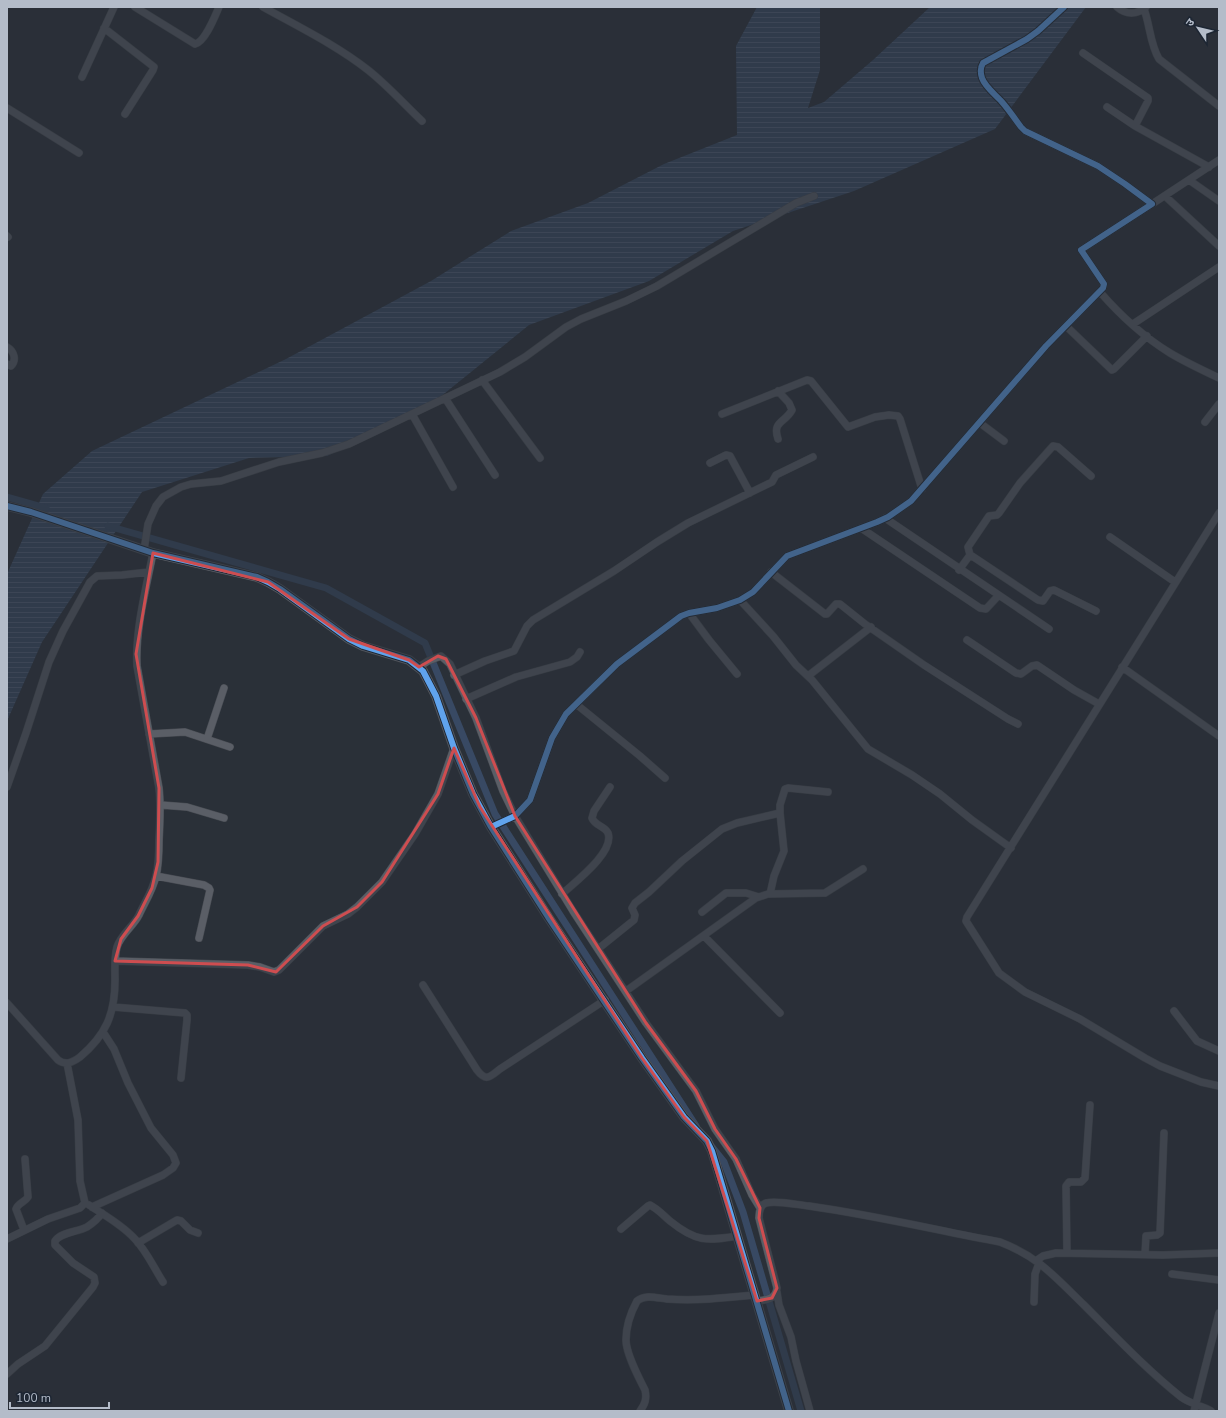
<svg xmlns="http://www.w3.org/2000/svg" width="1226" height="1418" font-family="'Nunito Sans','Noto Sans Devanagari',sans-serif">
  <defs>
    <pattern id="water-rules" width="6" height="5" patternUnits="userSpaceOnUse"><rect width="6" height="5" fill="#384963"/><path d="M0 2.5h6" fill="none" stroke="#526178"/></pattern>
  </defs>
  <rect width="100%" height="100%" fill="#2a3038"/>
  <path fill="url(#water-rules)" d="M757,7H820V70L808,108L824,102L873,60L930,7H1086L995,129L854,191L733,231L649,281L529,325L424,410L327,456L249,458L142,492L42,642L7,721V574L43,494L92,451L286,359L431,281L511,231L588,203L664,164L737,135L736,46Z"/>
  <g fill="none" stroke-linecap="round" stroke-linejoin="round">
    <path stroke="#384963" stroke-width="7" d="M7,497L46,508
      M108,526L326,588L425,643L495,814L696,1126
      M712,1147L724,1162L743,1212L801,1411"/>
    <defs>
      <path id="minor" d="M135,7L195,44C205,42 215,16 219,7
        M263,7C299,27 336,45 368,70C387,85 404,104 422,121
        M1117,7C1126,15 1137,15 1146,7
        M1144,9C1150,25 1150,44 1159,59L1219,106
        M104,28L154,67L153,70L125,114
        M1083,53L1148,98V101L1135,126
        M82,77L114,7
        M1107,107L1135,126L1209,167
        M7,108L79,153
        M1189,180L1219,201
        M1165,196L1219,246
        M1152,204L1219,160
        M7,236L8,237
        M1100,292C1120,315 1144,337 1170,353C1185,362 1202,370 1219,378
        M1133,324L1219,267
        M1066,326L1112,370L1114,369L1147,336
        M7,347C14,351 17,360 11,366L7,364
        M482,380L540,458
        M778,391L789,403L792,410C785,423 772,421 778,439
        M445,398L495,475
        M412,414L453,487
        M722,414L807,380L811,381L848,427L875,417L889,415L898,416L900,419L922,489
        M1205,422L1219,404
        M980,423L1004,441
        M710,463L726,455L730,456L750,493
        M1219,513L967,917L966,921L999,973L1025,992L1080,1019L1145,1058L1160,1066L1201,1082L1219,1086
        M885,518L1049,629
        M861,528L980,608L986,609L998,596
        M1110,537L1175,582
        M144,550L148,524L156,506L163,497L181,487L191,484L221,481L279,462L322,453L349,444L500,372L525,357L566,327L581,319L626,301L657,286L796,203L814,196
        M970,555L968,547L989,516L997,515L999,513L1020,483L1053,446L1058,447L1091,476
        M959,570L970,555L972,556L1038,600L1043,601L1050,591L1054,590L1096,611
        M771,572L825,614H827L836,604H840L865,624L924,665L1008,719L1018,724
        M740,600L773,636L796,665L812,680L868,749L912,775L940,794L972,820L1011,848
        M689,613L709,640L737,674
        M967,640L1016,673L1021,674L1032,666L1037,665L1074,690L1099,704
        M419,667L428,661L441,656L450,664L476,718L503,791L515,816L573,911L646,1023L696,1091L715,1129L736,1159L752,1195L760,1208
        M1122,667L1219,736
        M454,675L485,661L514,651L527,626L533,620L614,571L657,542L688,523L772,482L776,475L813,457
        M808,676L871,627
        M466,699L516,677L570,662L577,657L580,652
        M576,704L640,756L665,778
        M149,734L185,732L230,747
        M207,739L224,688
        M7,787L26,733L49,662L63,631L90,582L97,576L122,575L149,572
        M161,805L187,807L224,818
        M491,827L515,816L530,800L552,738L566,714L617,664L681,616L689,613L717,608L740,600L753,592L787,556L877,522L888,517L911,501L1046,346L1103,288L1104,284L1081,250L1152,204L1125,184L1098,166L1025,131L1021,127C1015,119 1009,110 1002,102C996,95 985,87 982,78C980,72 980,68 983,63L1027,39L1038,31L1064,7
        M156,876L204,885L209,888L210,890L199,938
        M562,894C575,882 615,852 608,833C605,826 595,826 592,818L594,811L610,787
        M770,894L774,876L784,851L780,813V805L785,789L788,788L828,792
        M702,912L726,893H746L759,897
        M704,936L780,1013
        M598,949L634,920L635,915L632,908L635,903L649,892L682,861L722,829L737,823L780,813
        M115,961L248,965L260,967L274,972L279,970L323,926L348,914L357,907L382,882L415,834L438,794L454,748
        M423,985L477,1070C486,1082 490,1077 500,1069L605,1000
        M626,991L756,898L768,894L825,893L863,869
        M7,1003L58,1060C66,1066 73,1062 80,1057C106,1035 115,1014 115,980C115,969 114,958 117,947C121,934 133,927 139,915C145,902 153,890 156,876C159,864 159,852 159,840C160,822 161,805 159,788L137,666C135,630 146,589 153,553
        M113,1007L185,1013L187,1015V1020L181,1078
        M1174,1011L1197,1041L1219,1051
        M89,1205C104,1215 121,1224 134,1238C146,1250 154,1268 163,1282
        M92,1207L163,1175L173,1168L176,1163L173,1155L151,1128L128,1083L114,1049L103,1032
        M621,1229L648,1206L650,1205C658,1209 664,1216 670,1221C696,1242 706,1241 738,1236
        M24,1230L16,1209C18,1203 25,1202 28,1197L25,1159
        M7,1239L48,1219L80,1208L85,1203L80,1181L78,1120L67,1063
        M138,1243L177,1220L181,1221L190,1230L198,1233
        M1067,1253L1066,1186L1069,1182H1081L1085,1178L1090,1105
        M1145,1254L1146,1236L1157,1235L1160,1233L1164,1133
        M1037,1260L1043,1256L1056,1253L1163,1255L1219,1253
        M1172,1274L1219,1280
        M777,1292L779,1305L791,1337L796,1361L810,1411
        M757,1301C767,1300 776,1299 777,1288L759,1218C759,1211 760,1205 766,1203C777,1200 797,1205 809,1206C873,1215 936,1230 1000,1242C1039,1257 1055,1277 1084,1305C1115,1336 1146,1369 1181,1397C1190,1404 1201,1405 1211,1411
        M1034,1302L1035,1274L1039,1263
        M7,1374L18,1364L45,1346L93,1287L95,1283L94,1277L73,1263L55,1245V1241C61,1232 78,1232 87,1227C93,1223 98,1219 102,1213
        M640,1411C645,1404 647,1399 645,1390C639,1378 626,1354 626,1340C626,1327 631,1312 637,1301C645,1294 657,1298 667,1299C697,1301 725,1298 755,1295
        M1194,1411L1219,1313"/>
      <path id="tertiary" d="M7,506L31,512L153,553L257,577L268,582L280,589L349,639L363,646L409,660L423,671L436,696L454,748L473,794L491,827L548,917L642,1058L684,1117L707,1141L712,1151L789,1411"/>
    </defs>
    <use href="#minor" stroke="#484c53" stroke-width="8"/>
    <use href="#tertiary" stroke="#484c53" stroke-width="10"/>
    <use href="#minor" stroke="#5a5e66" stroke-width="7"/>
    <use href="#tertiary" stroke="#5a5e66" stroke-width="9"/>
    <defs>
      <path id="cycleway" d="M7,506L31,512L153,553L257,577L268,582L280,589L349,639L363,646L409,660L423,671L436,696L454,748L473,794L491,827L548,917L642,1058L684,1117L707,1141L712,1151L789,1411
        M491,827L515,816L530,800L552,738L566,714L617,664L681,616L689,613L717,608L740,600L753,592L787,556L877,522L888,517L911,501L1046,346L1103,288L1104,284L1081,250L1152,204L1125,184L1098,166L1025,131L1021,127C1015,119 1009,110 1002,102C996,95 985,87 982,78C980,72 980,68 983,63L1027,39L1038,31L1064,7"/>
    </defs>
    <use href="#cycleway" stroke="#1d2633" stroke-width="8"/>
    <use href="#cycleway" stroke="#60a3ed" stroke-width="6"/>
  </g>
  <path d="M0 0H1226V1418H0ZM153,553L268,582L349,639L409,660L419,667L438,656L446,659L476,718L515,816L646,1023L696,1091L715,1129L736,1159L760,1208L759,1218L777,1288L772,1298L757,1301L707,1141L684,1117L642,1058L480,807L454,748L438,794L382,882L357,907L323,926L276,972L248,965L115,961L121,939L138,916L152,888L158,862L159,788L136,654Z" fill="#2a3038" fill-opacity=".55" fill-rule="evenodd"/>
  <path fill="none" stroke="#ce4d50" stroke-width="3" stroke-linejoin="round" d="M153,553L268,582L349,639L409,660L419,667L438,656L446,659L476,718L515,816L646,1023L696,1091L715,1129L736,1159L760,1208L759,1218L777,1288L772,1298L757,1301L707,1141L684,1117L642,1058L480,807L454,748L438,794L382,882L357,907L323,926L276,972L248,965L115,961L121,939L138,916L152,888L158,862L159,788L136,654Z"/>
  <rect width="1226" height="1418" fill="none" stroke="#b4bcc9" stroke-width="16"/>
  <g transform="translate(1198 28) rotate(305)" stroke="#1d2633" stroke-width="3" paint-order="stroke">
  <path d="M0-3L7 15L0 10L-7 15Z" fill="#b4bcc9"/>
  <text y="-6" font-size="11" font-weight="bold" text-anchor="middle" fill="#b4bcc9">उ</text>
  </g>
  <path d="M10 1402v6h99v-6" fill="none" stroke="#b4bcc9" stroke-width="2"/>
  <text x="16" y="1402" font-size="12" fill="#b4bcc9" stroke="#1d2633" stroke-width="3" paint-order="stroke">100 m</text>
</svg>
